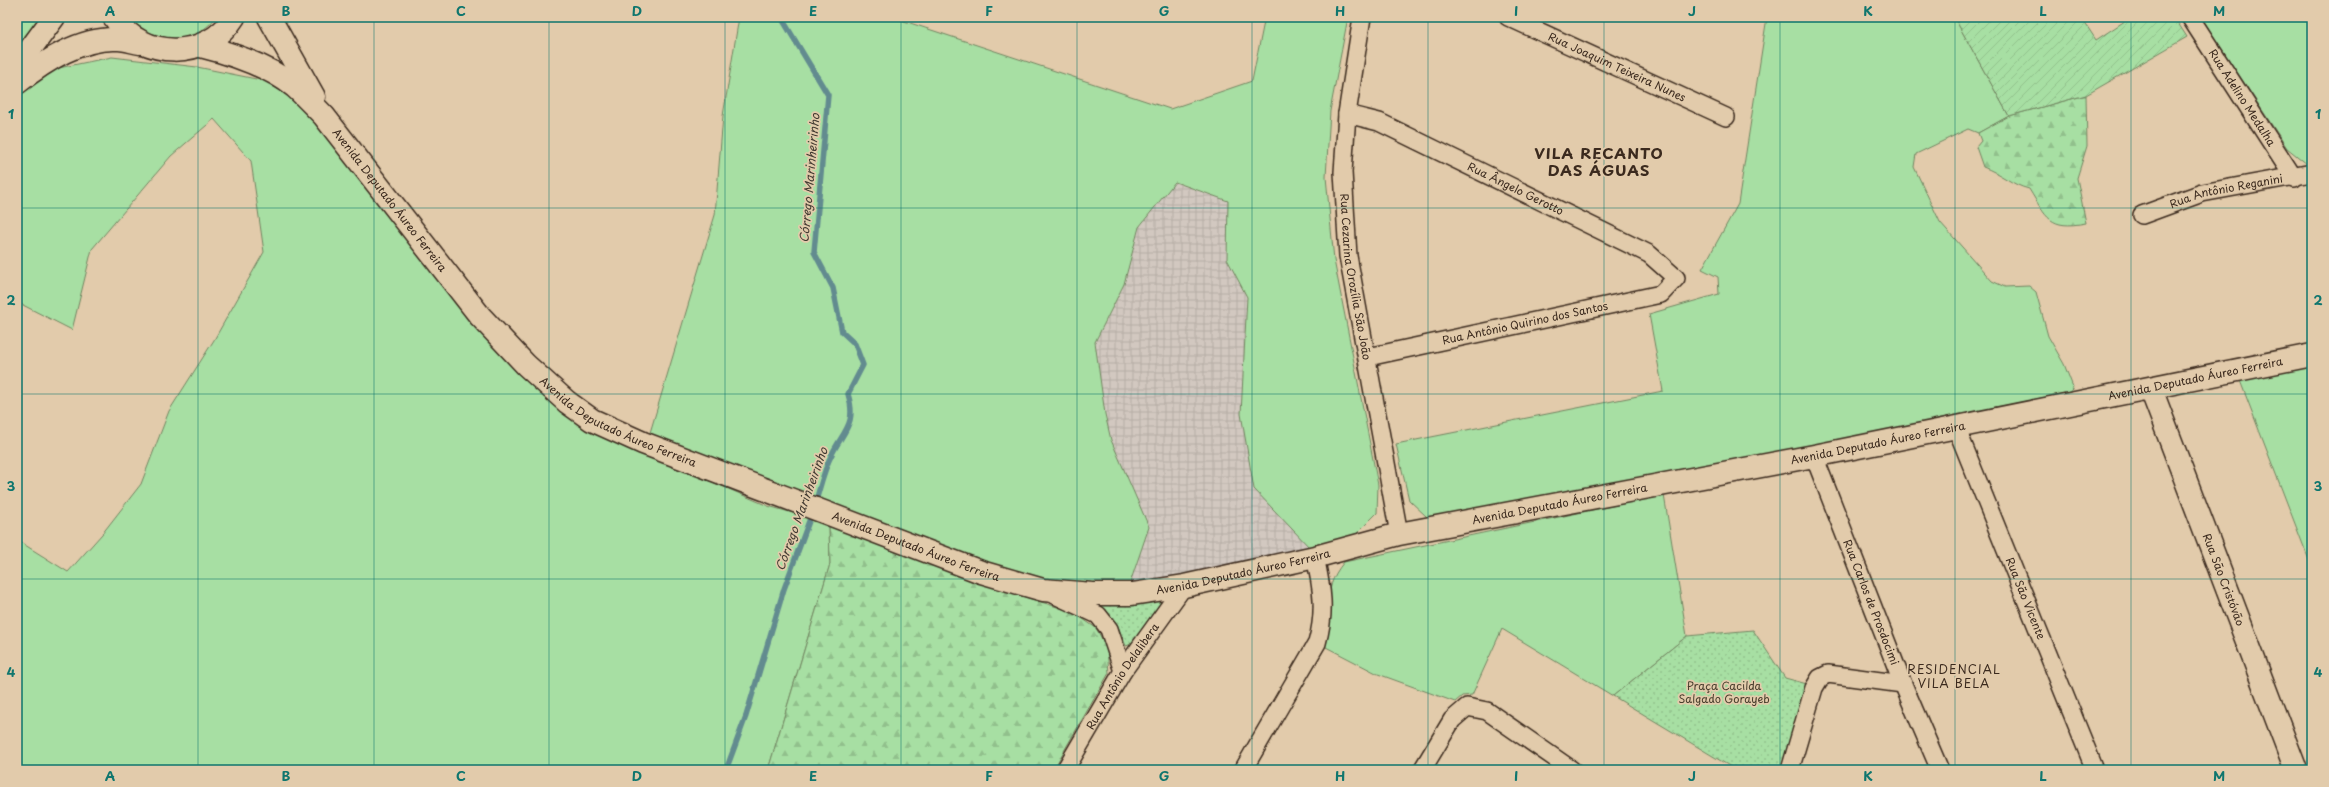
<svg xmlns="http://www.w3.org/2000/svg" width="2329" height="787" font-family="'Playpen Sans',sans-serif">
  <defs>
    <pattern id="industrial-grid" width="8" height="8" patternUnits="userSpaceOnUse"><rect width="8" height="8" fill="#d2c8c0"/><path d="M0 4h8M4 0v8" fill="none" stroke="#b5aca5"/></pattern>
    <pattern id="forest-firs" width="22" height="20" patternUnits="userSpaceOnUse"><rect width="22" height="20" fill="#a7dfa3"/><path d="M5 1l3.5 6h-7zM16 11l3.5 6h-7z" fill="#91c08c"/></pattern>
    <pattern id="park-dots" width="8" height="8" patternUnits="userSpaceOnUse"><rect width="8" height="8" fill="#a7dfa3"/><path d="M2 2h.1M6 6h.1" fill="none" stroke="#91c08c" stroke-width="1.8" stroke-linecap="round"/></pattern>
    <pattern id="garden-furrows" width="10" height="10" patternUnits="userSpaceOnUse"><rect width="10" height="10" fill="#a7dfa3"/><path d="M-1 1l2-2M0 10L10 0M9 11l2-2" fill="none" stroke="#91c08c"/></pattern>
  </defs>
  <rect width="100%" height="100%" fill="#e2cbab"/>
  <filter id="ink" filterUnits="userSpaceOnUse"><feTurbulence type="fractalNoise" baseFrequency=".025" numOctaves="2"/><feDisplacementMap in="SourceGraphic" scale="8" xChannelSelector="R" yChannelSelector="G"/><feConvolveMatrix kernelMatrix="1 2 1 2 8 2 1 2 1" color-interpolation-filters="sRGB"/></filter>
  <g filter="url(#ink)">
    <path fill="url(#industrial-grid)" d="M1174,182L1228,201L1227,259L1247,297L1241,414L1311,549L1183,576L1130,583L1149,527L1111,440L1105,414L1095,342L1124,284L1139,227Z"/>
    <path fill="#a7dfa3" stroke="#718460" d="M17,17H45L17,53Z
      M126,17H216C192,49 151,41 126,17Z
      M739,17H892L1170,109L1252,81L1265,17H1348L1330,111L1326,177L1334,260L1378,485L1377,513L1355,535L1311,549L1254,489L1241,414L1247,297L1227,259L1228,201L1175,182L1139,227L1124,284L1095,342L1105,414L1111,440L1149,527L1130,583L1090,588L1045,582L984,566L649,436L715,215L723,116Z
      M1767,17H1954L2009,116L1978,133L1968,129L1916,154L1914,167L1940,222L1992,281L2005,287L2029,286L2036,292L2048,336L2064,364L2073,387L2070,392L1661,477L1427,517L1409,500L1396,444L1663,391L1649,314L1719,294L1718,277L1702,269L1738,204Z
      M2201,17H2312V163L2307,164L2287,148Z
      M112,57L197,67L266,81L292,99L315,121L432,268L611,438L768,506L829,523L830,564L768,770H651L650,766L601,770H17V540L68,572L102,534L141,484L169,411L214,340L264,252L251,161L214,119L171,156L92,249L72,330L17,302V93L44,71Z
      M2312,363V568L2239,378Z
      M1664,495L1687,636L1613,696L1502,629L1472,695L1462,696L1455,702L1378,674L1324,646C1336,613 1318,593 1344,562Z"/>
    <path fill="url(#forest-firs)" stroke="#718460" d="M2086,95L2087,146L2077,178L2086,223C2049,230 2047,218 2029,189C2012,185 2000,173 1983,167L1976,147L1981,141L1978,133L2009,116Z
      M829,523L978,582L1073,612L1096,628L1107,648L1109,673L1053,770H768L830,564Z"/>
    <path fill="url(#park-dots)" stroke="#718460" d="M1167,600L1137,642L1126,646L1117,624L1101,606L1108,603Z
      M1753,630L1785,678L1807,684L1782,770H1736L1613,696L1687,636Z"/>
    <path fill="url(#garden-furrows)" stroke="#718460" d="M1954,17H2081L2096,40L2131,17H2174L2187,37L2086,95L2009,116Z"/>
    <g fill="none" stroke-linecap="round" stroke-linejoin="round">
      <path stroke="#628b8f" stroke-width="5.5" d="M781,17L828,95L814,252L833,288L842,332L855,344L863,365L848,394C857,424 844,430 832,454C824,469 820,488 815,504
        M726,770L746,716L784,589L812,513"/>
      <defs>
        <g id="street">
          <path id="s1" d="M1362,17L1347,114L1343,172L1348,256L1399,534"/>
          <path id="s2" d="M1508,17L1726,117"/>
          <path id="s3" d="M2190,17L2294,178"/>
          <path id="s4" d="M1347,114L1379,122L1649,254L1676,278L1661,294L1368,357"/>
          <path id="s5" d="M2142,215L2202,193L2312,173"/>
          <path id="s6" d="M1956,427L2095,770"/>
          <path id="s7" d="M1814,456L1903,684L1940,770"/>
          <path d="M1055,595L1098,615L1109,629L1123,671"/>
          <path id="s8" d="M1065,770L1123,671L1184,586"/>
          <path d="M1243,770L1317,643C1326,611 1322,588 1315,557"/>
          <path d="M1422,770L1452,720L1467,707L1487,711L1572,770"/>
          <path d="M1790,770L1814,688L1820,678L1828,674L1903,684"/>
        </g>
        <g id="secondary">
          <path d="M114,17C142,60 207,61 234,17"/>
          <path d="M269,17L314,97"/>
          <path id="s9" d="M201,46C233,54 269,66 295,87C305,96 314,106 324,116L480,316L526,365L567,402L592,420L643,443L981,572L1043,590L1093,594H1132L1184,586L1315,557L1399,534L1814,456L2312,355"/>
          <path d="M17,67L54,17"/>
          <path d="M17,83C45,61 81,37 118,39C125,39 133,42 140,43"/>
          <path id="s10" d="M2151,389L2296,770"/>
        </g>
      </defs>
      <use href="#street" stroke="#3b2a1e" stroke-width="20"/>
      <use href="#secondary" stroke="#3b2a1e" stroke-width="25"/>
      <use href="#street" stroke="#e2cbab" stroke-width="17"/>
      <use href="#secondary" stroke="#e2cbab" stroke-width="22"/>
    </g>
  </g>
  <path fill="none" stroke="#0f766e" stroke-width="1" stroke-opacity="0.55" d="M198,17V770M374,17V770M549,17V770M725,17V770M901,17V770M1077,17V770M1252,17V770M1428,17V770M1604,17V770M1780,17V770M1955,17V770M2131,17V770M17,208H2312M17,394H2312M17,579H2312"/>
  <g text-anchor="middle" stroke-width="3.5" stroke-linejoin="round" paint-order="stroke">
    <g font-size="11" fill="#3b2a1e" stroke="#e2cbab">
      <text dy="4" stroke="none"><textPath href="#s2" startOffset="120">Rua Joaquim Teixeira Nunes</textPath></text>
      <text dy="4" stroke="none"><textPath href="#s3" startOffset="96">Rua Adelino Medalha</textPath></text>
      <text dy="4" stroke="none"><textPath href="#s4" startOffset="185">Rua Ângelo Gerotto</textPath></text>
      <text dy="4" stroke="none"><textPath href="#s5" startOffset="88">Rua Antônio Reganini</textPath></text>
      <text dy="4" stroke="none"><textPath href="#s9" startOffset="251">Avenida Deputado Áureo Ferreira</textPath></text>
      <text dy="4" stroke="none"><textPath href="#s1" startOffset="262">Rua Cezarina Orozília São João</textPath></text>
      <text transform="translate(1525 323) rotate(-12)" y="4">Rua Antônio Quirino dos Santos</text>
      <text dy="4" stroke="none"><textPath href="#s9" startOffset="2208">Avenida Deputado Áureo Ferreira</textPath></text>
      <text dy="4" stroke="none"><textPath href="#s9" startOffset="575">Avenida Deputado Áureo Ferreira</textPath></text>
      <text dy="4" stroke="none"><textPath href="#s9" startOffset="1884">Avenida Deputado Áureo Ferreira</textPath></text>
      <text dy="4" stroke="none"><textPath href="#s9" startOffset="1560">Avenida Deputado Áureo Ferreira</textPath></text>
      <text dy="4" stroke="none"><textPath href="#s9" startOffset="899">Avenida Deputado Áureo Ferreira</textPath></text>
      <text dy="4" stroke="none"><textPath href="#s9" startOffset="1236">Avenida Deputado Áureo Ferreira</textPath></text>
      <text dy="4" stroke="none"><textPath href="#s10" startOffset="204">Rua São Cristóvão</textPath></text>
      <text dy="4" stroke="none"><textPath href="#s6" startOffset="185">Rua São Vicente</textPath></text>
      <text dy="4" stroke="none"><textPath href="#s7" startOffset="157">Rua Carlos de Prosdocimi</textPath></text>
      <text dy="4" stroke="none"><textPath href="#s8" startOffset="110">Rua Antônio Delalibera</textPath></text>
    </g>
    <g font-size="11" fill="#463c2b" stroke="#e2cbab">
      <text x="1724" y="690">Praça Cacilda<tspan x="1724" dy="13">Salgado Gorayeb</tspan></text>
    </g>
    <g font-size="12" font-style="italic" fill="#423a31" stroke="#e2cbab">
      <text transform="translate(810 178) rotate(-85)" y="4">Córrego Marinheirinho</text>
      <text transform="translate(802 509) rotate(-70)" y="4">Córrego Marinheirinho</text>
    </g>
    <g font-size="12" letter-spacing="1" fill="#3b2a1e" stroke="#e2cbab">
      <text x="1954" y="674">RESIDENCIAL<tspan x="1954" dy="14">VILA BELA</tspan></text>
    </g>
    <g font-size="15" font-weight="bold" letter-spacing="1" fill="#3b2a1e" stroke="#e2cbab">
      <text x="1599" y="159">VILA RECANTO<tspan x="1599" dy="17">DAS ÁGUAS</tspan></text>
    </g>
  </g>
  <rect width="2329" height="787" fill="none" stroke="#e2cbab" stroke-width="44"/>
  <rect x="22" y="22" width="2285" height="743" fill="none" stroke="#0f766e" stroke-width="1.5"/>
  <g font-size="13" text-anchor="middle" font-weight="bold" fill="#0f766e">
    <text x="110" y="16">A</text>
    <text x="286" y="16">B</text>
    <text x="461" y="16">C</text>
    <text x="637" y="16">D</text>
    <text x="813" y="16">E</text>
    <text x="989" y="16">F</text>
    <text x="1164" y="16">G</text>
    <text x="1340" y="16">H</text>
    <text x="1516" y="16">I</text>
    <text x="1692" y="16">J</text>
    <text x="1868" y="16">K</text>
    <text x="2043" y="16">L</text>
    <text x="2219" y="16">M</text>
    <text x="11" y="119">1</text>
    <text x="2318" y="119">1</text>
    <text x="11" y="305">2</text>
    <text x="2318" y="305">2</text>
    <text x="11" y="491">3</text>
    <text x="2318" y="491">3</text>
    <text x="11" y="677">4</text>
    <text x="2318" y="677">4</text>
    <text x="110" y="781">A</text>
    <text x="286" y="781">B</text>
    <text x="461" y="781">C</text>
    <text x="637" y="781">D</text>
    <text x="813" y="781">E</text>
    <text x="989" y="781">F</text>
    <text x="1164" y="781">G</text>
    <text x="1340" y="781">H</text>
    <text x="1516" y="781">I</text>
    <text x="1692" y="781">J</text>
    <text x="1868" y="781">K</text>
    <text x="2043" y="781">L</text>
    <text x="2219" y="781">M</text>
  </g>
</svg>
